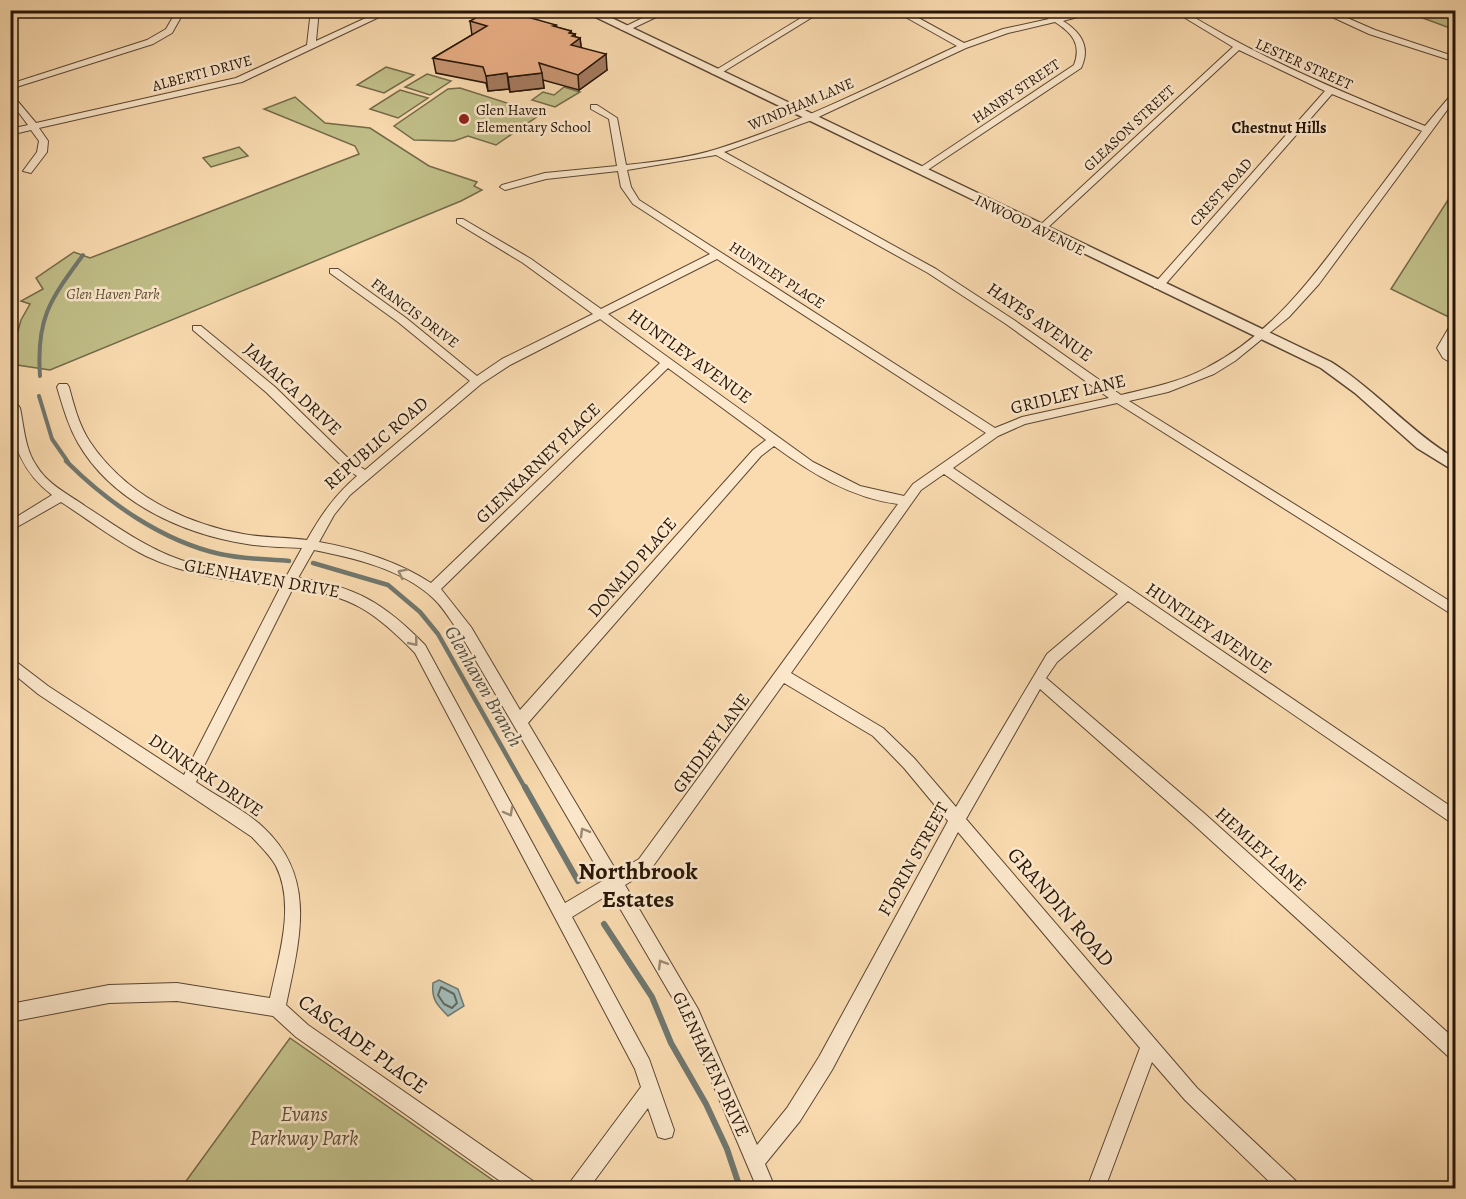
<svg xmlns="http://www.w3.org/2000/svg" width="1466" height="1199" font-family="Alegreya,serif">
  <rect width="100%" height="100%" fill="#fadbb0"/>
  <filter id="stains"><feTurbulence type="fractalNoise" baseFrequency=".00333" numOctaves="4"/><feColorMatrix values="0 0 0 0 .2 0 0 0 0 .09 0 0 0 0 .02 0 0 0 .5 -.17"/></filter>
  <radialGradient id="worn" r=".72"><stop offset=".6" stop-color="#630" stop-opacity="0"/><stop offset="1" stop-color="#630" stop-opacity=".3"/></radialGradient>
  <path fill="#c1bf89" stroke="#746a48" stroke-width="1.5" d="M1404,11H1455V30Z
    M386,67L414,75L384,93L357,85Z
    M427,74L451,81L430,95L405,87Z
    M564,87L580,92L555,107L532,100L543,92L554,95Z
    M460,88L541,114L496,145L468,136L454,141L414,140L394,126L448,89Z
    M400,90L428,98L398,118L370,109Z
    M295,97L325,123L370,128L429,166L477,182L474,186L482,190L461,201L50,370L17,365L11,356L21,320L30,304L21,301L43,289L36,278L74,252L90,258L359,154L355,146L264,109Z
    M239,147L248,156L211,167L203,158Z
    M1455,189V271L1449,280L1455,288V320L1391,289Z
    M290,1038L504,1188H181Z"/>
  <path fill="#a1b9b4" stroke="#70776f" stroke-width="1.5" d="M439,980L458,989L464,1006L448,1016C437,1005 431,999 433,983Z"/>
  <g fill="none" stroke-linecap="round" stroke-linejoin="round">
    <path stroke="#64675e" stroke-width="2" d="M441,987L454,994L457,1003L452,1008L444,1004L438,995Z"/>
    <path stroke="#70776f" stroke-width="4" d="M40,376C36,318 50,300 83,255
      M39,396L52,439L68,462"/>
    <path stroke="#70776f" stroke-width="4.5" d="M66,461C107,502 162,541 220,554C242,559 266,559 289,561
      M313,563L388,585L420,612L438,634L525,788"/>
    <path stroke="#70776f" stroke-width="6" d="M525,787L578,881
      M604,924L652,997L671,1043L706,1104L727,1149L740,1188"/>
    <defs>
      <path id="minor" d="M177,10H185L172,33L153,44L10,89V84L147,40L166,29Z
        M311,10H319L316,41L383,10H394L242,82L39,128L48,141L47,152L31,173L23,171L37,152L39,141L31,130L10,135V129L28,125L10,101V92L36,123L236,78L307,45Z
        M659,10H671L627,31L620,29Z
        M814,10H824L718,75L711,73Z
        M893,10H904L964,43L1003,29L1049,19L1034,10H1045L1057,17L1087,10H1103L1063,21C1081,32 1091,47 1081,68L923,173L915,171L1074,65C1082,44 1072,33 1055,22L1008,33L966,48L812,120L724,152L936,269L1014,320L1121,395C1150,388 1181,382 1208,367C1270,335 1313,278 1353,223C1376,193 1399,162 1422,131L1332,94L1162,288H1154V284L1325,91L1239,50L1043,232H1037V228L1233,47L1172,10H1182C1259,58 1342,92 1425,126L1456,89V98L1319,284L1289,317L1235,361L1214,374L1168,392L1129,401L1456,605V617L1117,403L1025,424L998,436L953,468L1456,810V826L1128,601L1057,662L1046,678L1205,814L1456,1040V1061L1450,1058L1193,824L1040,689L966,819L1197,1088L1296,1181L1298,1188H1276L1185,1100L1152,1062L1105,1188H1087L1140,1048L958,832L832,1070L800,1121L765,1164L775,1188H757L686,1021L611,893L572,917L649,1059L674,1130L672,1137L665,1139L658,1137L648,1108L589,1188H569L571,1181L641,1087L635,1069L415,653C375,612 351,595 293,588L196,782C216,796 248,812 264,828C318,879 299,941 286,1005L308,1025L533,1181L535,1188H510L296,1037L273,1016L177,1001L109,1003L10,1022V1004L109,985L177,983L270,998C278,958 296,906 276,866C270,855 260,846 252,837L38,694L10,671V657L48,686L184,775L281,586C235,582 188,576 146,556C116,541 89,520 61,502L10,531V521L52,495C22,472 10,442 10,405H18L20,408C24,427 25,449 36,465C47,484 68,494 85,506C116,526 146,548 181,560C215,571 251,573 286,577L302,548C284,547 265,547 247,544C182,534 112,502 78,443C68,425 63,407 57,387L59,384H67L69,387C74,406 79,425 90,442C125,494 183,523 243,534C264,538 286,537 307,540C321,515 335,495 357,476L341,465L267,393L193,330V326H201L275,387L349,459L365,470L470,381L398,322L330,273V269H338L406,318L477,376L502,359L593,314L523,263L457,223V219H463L531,259L601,309L710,254L633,204L621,187L618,171L546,179L505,190L500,187L502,185L545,173L617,166L609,119L591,109V105H597L617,118L626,165C656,162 688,158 717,149C800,123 878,83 957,46ZM716,155L928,273L1006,324L1109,398L1022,417L995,428L639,200L631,187L627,170ZM717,259L986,433L913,484L904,496L860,486L813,462L608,314ZM600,319L660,363L431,583C397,561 358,549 319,542L334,515L350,495L481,384L510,365ZM668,368L766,440L753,450L520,710L471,627L441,589ZM774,446C811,473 851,498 898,504L639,859L617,872L528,723L761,456ZM944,474L1118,594L1047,654L956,807L914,758L883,728L791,673L921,490ZM314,550C354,558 402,569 433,598C444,608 452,623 461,635L604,880L565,903L425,645C385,604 356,586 298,578ZM784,683L873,736L904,768L948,821L819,1057L787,1108L757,1145L698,1009L625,885L651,869Z
        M1317,10H1329L1375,30L1456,57V62L1369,34Z
        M1456,321V335L1449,348L1456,357V366L1443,358L1437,348L1451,324Z"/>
      <path id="tertiary" d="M581,10H595L1331,362C1376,390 1410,432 1456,459V472L1417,448L1355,393L1321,368Z"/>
    </defs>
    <use href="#minor" stroke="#5b4632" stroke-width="2"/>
    <use href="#tertiary" stroke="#5b4632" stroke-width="3"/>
    <use href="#minor" fill="#fce8cc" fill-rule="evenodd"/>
    <use href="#tertiary" fill="#fce8cc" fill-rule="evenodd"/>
  </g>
  <path fill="#c99673" stroke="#261508" stroke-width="1.5" d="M470,21L556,25V27L571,31V33L575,34V37L580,38L581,47L607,70L579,90L543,80L544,88L510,92L509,89L488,91L486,83L436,73L433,58L472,35Z"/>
  <path fill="#a47a5e" stroke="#261508" stroke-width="1.5" d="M571,31L572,44V36L575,34L576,41L580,38L582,54L571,47L569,33Z
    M606,54L607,70L579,90L578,75Z
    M507,73L509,89L488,91L486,76Z
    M542,73L544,88L510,92L508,77Z"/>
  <path fill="#eaaf86" stroke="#261508" stroke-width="1.5" d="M490,10H503L556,25L553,26L571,31L569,33L575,34L572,36L580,38L571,45L606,54L578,75L539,63L542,73L508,77L507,73L486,76L483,67L433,58L487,26L470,21Z"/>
  <defs><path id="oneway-chevron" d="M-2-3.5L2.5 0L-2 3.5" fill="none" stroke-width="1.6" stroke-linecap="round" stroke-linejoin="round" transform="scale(1.5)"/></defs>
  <g stroke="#9c8974">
    <use href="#oneway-chevron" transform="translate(402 573) rotate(-153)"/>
    <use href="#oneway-chevron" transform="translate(414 642) rotate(51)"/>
    <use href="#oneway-chevron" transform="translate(509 812) rotate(61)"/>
    <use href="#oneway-chevron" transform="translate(584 832) rotate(-120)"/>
    <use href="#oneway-chevron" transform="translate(662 964) rotate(-121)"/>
  </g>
  <circle fill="#8f2418" stroke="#fce8cc" stroke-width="2" cx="464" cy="119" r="6"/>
  <g text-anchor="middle" stroke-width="5" stroke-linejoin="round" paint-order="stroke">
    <g font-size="15" fill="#261508" stroke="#fce8cc">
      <text transform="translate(1304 64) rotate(24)" y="5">LESTER STREET</text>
      <text transform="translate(202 73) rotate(-15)" y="5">ALBERTI DRIVE</text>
      <text transform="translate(1016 91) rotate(-34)" y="5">HANBY STREET</text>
      <text transform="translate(801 104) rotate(-23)" y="5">WINDHAM LANE</text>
      <text transform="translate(1129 128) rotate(-43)" y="5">GLEASON STREET</text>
      <text transform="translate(1221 192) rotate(-48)" y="5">CREST ROAD</text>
      <text transform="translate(1030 225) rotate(26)" y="5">INWOOD AVENUE</text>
      <text transform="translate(777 275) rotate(33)" y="5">HUNTLEY PLACE</text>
      <text transform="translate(415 313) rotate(37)" y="5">FRANCIS DRIVE</text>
    </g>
    <g font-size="15" fill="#261508" stroke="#fce8cc" text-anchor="start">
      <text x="476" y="115">Glen Haven<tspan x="476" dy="17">Elementary School</tspan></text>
    </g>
    <g font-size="15" font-style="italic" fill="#5c5035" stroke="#fce8cc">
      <text x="113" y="299">Glen Haven Park</text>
    </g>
    <g font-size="16" font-weight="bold" fill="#261508" stroke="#fce8cc">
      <text x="1279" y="133">Chestnut Hills</text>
    </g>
    <g font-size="18" fill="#261508" stroke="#fce8cc">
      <text transform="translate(1040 322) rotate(35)" y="6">HAYES AVENUE</text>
      <text transform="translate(690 356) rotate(36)" y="6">HUNTLEY AVENUE</text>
      <text transform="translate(293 389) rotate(43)" y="6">JAMAICA DRIVE</text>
      <text transform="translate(1068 394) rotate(-14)" y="6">GRIDLEY LANE</text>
      <text transform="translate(376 443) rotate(-41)" y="6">REPUBLIC ROAD</text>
      <text transform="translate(538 463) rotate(-44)" y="6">GLENKARNEY PLACE</text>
      <text transform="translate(632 567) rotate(-49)" y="6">DONALD PLACE</text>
      <text transform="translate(262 578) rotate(10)" y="6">GLENHAVEN DRIVE</text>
      <text transform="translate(1209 628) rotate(34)" y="6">HUNTLEY AVENUE</text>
      <text transform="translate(711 743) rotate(-54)" y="6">GRIDLEY LANE</text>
      <text transform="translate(206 775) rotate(34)" y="6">DUNKIRK DRIVE</text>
      <text transform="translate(1261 849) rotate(42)" y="6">HEMLEY LANE</text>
      <text transform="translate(913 859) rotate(-61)" y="6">FLORIN STREET</text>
      <text transform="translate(711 1064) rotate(65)" y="6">GLENHAVEN DRIVE</text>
    </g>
    <g font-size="20" font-style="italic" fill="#514e44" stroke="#fce8cc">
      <text transform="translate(484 686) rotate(60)" y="7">Glenhaven Branch</text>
    </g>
    <g font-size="21" fill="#261508" stroke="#fce8cc">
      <text transform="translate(1061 907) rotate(49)" y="7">GRANDIN ROAD</text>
      <text transform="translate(363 1044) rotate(36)" y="7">CASCADE PLACE</text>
    </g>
    <g font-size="21" font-style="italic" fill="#5c5035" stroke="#fce8cc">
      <text x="304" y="1121">Evans<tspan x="304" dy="24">Parkway Park</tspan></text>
    </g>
    <g font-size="24" font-weight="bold" fill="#261508" stroke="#fce8cc">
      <text x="638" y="879">Northbrook<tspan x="638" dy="28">Estates</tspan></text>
    </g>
  </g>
  <rect width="1466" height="1199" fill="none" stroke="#fadbb0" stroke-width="36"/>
  <rect x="12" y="12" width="1442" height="1175" fill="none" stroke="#261508" stroke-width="3"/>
  <rect x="18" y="18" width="1430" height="1163" fill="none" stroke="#261508" stroke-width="1.5"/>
  <rect width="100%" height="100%" filter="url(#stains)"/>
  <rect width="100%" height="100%" fill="url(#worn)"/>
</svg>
